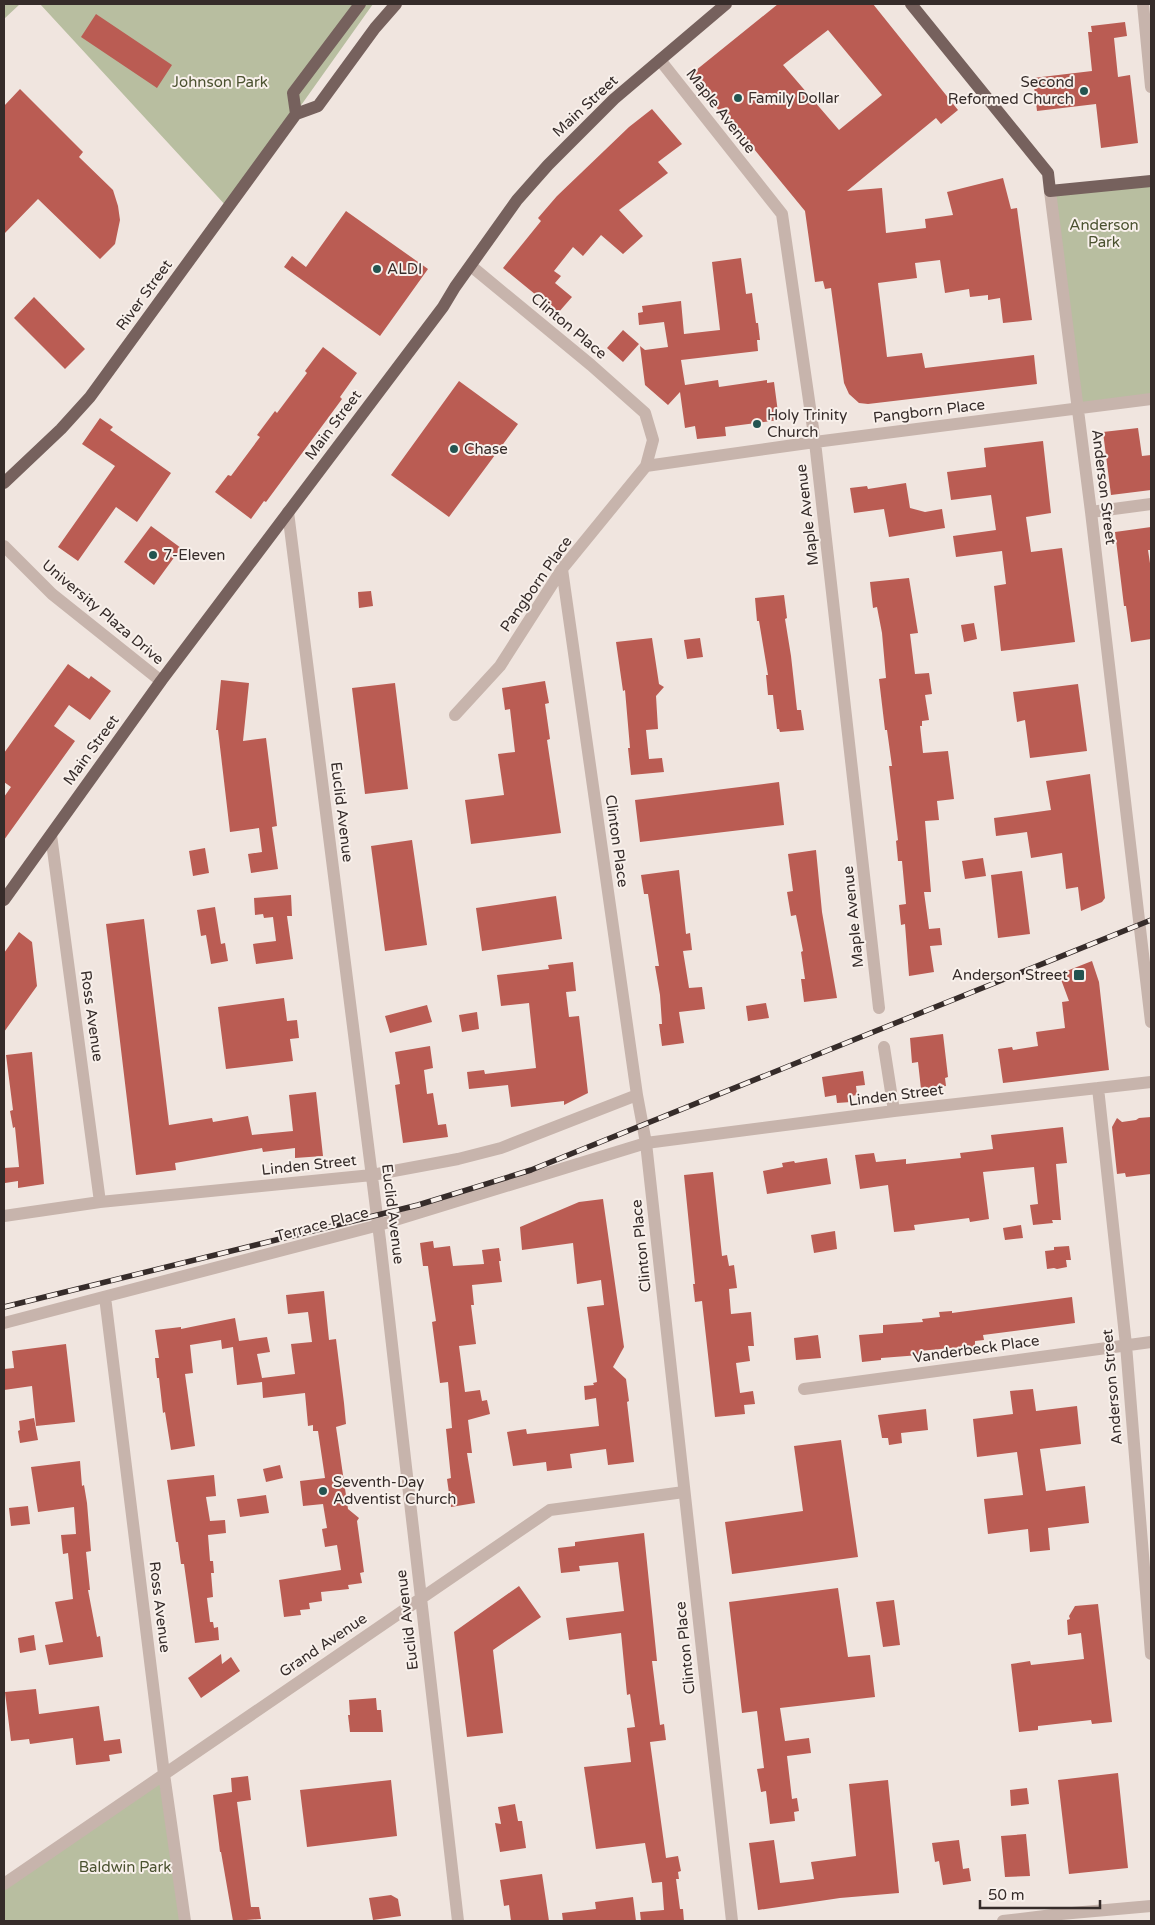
<svg xmlns="http://www.w3.org/2000/svg" width="1155" height="1925" font-family="'Varela Round',sans-serif">
  <rect width="100%" height="100%" fill="#f0e5df"/>
  <path fill="#b8bea0" d="M4,4H20L4,19Z
    M40,4H373L228,208Z
    M1151,181V399L1078,408L1050,191Z
    M164,1774L189,1921H4V1884Z"/>
  <path fill="#ba5c53" fill-rule="evenodd" d="M778,4H873L958,110L941,124L936,118L847,191L882,188L886,233L926,228L925,219L953,215L947,192L1003,178L1011,209L1017,208L1032,320L1003,323L1000,298L988,300V295L970,297L969,289L945,293L940,260L915,263L917,278L878,283L887,357L922,353L925,368L1034,355L1037,384L868,404L859,403L849,394L844,383L831,288L825,289L823,281L815,282L805,211L754,149L752,151L690,75ZM828,30L882,95L839,130L783,65Z
    M96,14L172,65L157,88L81,37Z
    M1125,22L1127,36L1114,38L1118,77L1130,75L1138,143L1101,148L1096,104L1037,111L1033,78L1092,71L1088,32H1092L1091,26Z
    M20,89L83,152L79,157L113,190L118,206L120,220L115,244L100,259L38,199L4,234V106Z
    M652,109L682,144L658,162L668,173L619,210L643,236L623,254L601,235L583,256L573,247L554,271L561,276L555,283L572,297L558,313L503,268L541,221L538,218L557,196L629,127Z
    M346,211L428,269L380,336L284,267L292,256L306,267Z
    M741,258L746,294L752,293L756,323H758L760,340H757L758,351L681,360L685,385L718,380L719,387L767,380V383L774,382L779,420L725,427L726,436L697,439L695,426L685,428L680,392L668,405L645,385L640,346L645,350L668,347L664,322L639,325L638,313L643,312L642,306L681,301L684,334L720,330L712,262Z
    M34,297L85,349L65,369L14,318Z
    M623,330L639,344L623,362L607,348Z
    M323,347L357,373L340,397L342,399L266,502L264,501L251,519L215,492L228,475L231,476L260,437L257,435L275,411L277,413L307,373L305,371Z
    M459,381L518,424L449,517L391,475Z
    M100,418L113,427L110,430L171,473L137,522L116,507L78,561L58,547L115,466L82,444Z
    M1138,428L1142,456L1151,455V490L1111,495L1103,432Z
    M1043,441L1051,513L1026,517L1031,552L1062,548L1075,642L1001,651L994,586L1006,584L1002,551L956,557L953,536L996,530L991,495L951,500L947,472L986,467L984,448Z
    M906,483L910,508L925,512L942,509L945,528L889,537L884,509L854,513L850,488L867,486L868,489Z
    M151,526L181,548L154,585L124,562Z
    M1151,527V550H1148L1151,570V639L1131,642L1126,606H1124L1115,532Z
    M909,578L918,633L910,634L915,674L929,673L932,694L925,695L929,720L922,721V726H920L923,753L948,751L954,799L937,801L939,820L925,821L931,892H924L929,929L940,928L942,945L930,946L934,972L909,976L905,924L901,925L899,905L906,904L902,861H898L896,841L898,840L889,766H892L887,730H885L879,679L886,678L882,633L877,607L873,608L870,582Z
    M371,591L373,606L359,608L358,592Z
    M784,595L787,618L785,619L791,656L797,710H801L804,730L780,732L779,729H777L773,695H768L766,675H768L759,621H757L755,598Z
    M974,623L977,639L964,642L961,625Z
    M652,638L659,684L664,687L656,696L658,729L646,730L649,759L662,758L664,772L631,775L628,748H630L625,690L623,691L616,642Z
    M700,638L703,657L687,659L684,640Z
    M68,664L89,679L91,676L111,691L90,720L69,705L54,726L75,741L4,840V797L11,787L4,782V753Z
    M221,680L249,683L243,741L266,738L277,826L272,827L278,869L251,873L248,854L262,852L259,828L230,832L218,730H216Z
    M545,681L549,703L545,704L550,739L547,740L561,833L471,844L465,800L504,795L498,754L515,752L510,709L505,710L502,688Z
    M395,683L408,789L365,794L352,688Z
    M1078,684L1087,751L1030,758L1025,720L1017,722L1013,692Z
    M1090,774L1105,898L1102,902L1081,911L1078,887L1066,889L1062,853L1031,858L1027,832L996,836L994,818L1051,810L1046,781Z
    M779,782L784,825L640,842L635,800Z
    M412,840L427,945L385,951L371,846Z
    M205,848L209,873L193,876L189,851Z
    M816,850L822,912L837,998L804,1002L801,979H805L801,952L803,951L796,915L791,916L787,892L793,891L788,854Z
    M983,858L986,876L965,879L962,861Z
    M679,870L686,934L690,933L692,950L683,951L689,988L702,987L705,1009L679,1012L684,1043L662,1046L659,1024H662L660,995L655,966H659L648,894H644L641,875Z
    M1022,871L1030,934L998,938L991,875Z
    M291,895L292,916H287L293,959L256,964L253,944L276,941L273,917L264,918L263,914L255,915L254,898Z
    M556,896L562,939L482,951L476,908Z
    M215,907L221,944L225,943L228,961L211,964L206,935L201,936L197,910Z
    M144,919L169,1125L212,1118L213,1122L248,1116L252,1135L293,1131L289,1095L316,1092L323,1156L295,1158V1148L263,1152L262,1148L175,1163L176,1170L136,1175L106,924Z
    M19,932L32,942L37,986L4,1032V953Z
    M1092,961L1099,982L1109,1070L1003,1083L998,1049L1012,1047L1013,1050L1038,1046L1036,1032L1065,1028L1062,1002L1069,1001L1059,974Z
    M573,962L576,991L566,992L569,1017L579,1016L588,1093L564,1105V1101L511,1107L508,1085L469,1089L467,1072L484,1070L485,1074L536,1068L529,1003L501,1006L497,975L549,969L548,965Z
    M284,998L287,1021L297,1020L299,1038L290,1039L293,1061L226,1069L218,1007Z
    M766,1003L769,1018L748,1021L746,1006Z
    M427,1005L432,1022L390,1033L385,1016Z
    M477,1012L479,1029L462,1032L459,1015Z
    M943,1034L948,1077L945,1078L946,1086L921,1089L918,1062L912,1063L910,1038Z
    M430,1046L433,1068L424,1070L427,1094L433,1093L438,1125L446,1124L448,1137L403,1143L395,1085L400,1084L395,1052Z
    M32,1052L44,1184L18,1188V1181L5,1183L4,1171V1168L19,1167L15,1127L13,1128L10,1111L13,1110L6,1055Z
    M863,1071L865,1085L856,1086L857,1095L851,1096V1102L837,1103L836,1095L825,1097L822,1077Z
    M1151,1117V1174L1126,1177L1125,1173L1117,1174L1112,1127L1117,1118L1122,1122L1136,1120L1139,1118Z
    M1063,1127L1067,1163L1056,1164L1061,1220H1052L1053,1223L1033,1225L1030,1205L1038,1204L1034,1167L983,1172L989,1219L970,1222L969,1218L914,1225L915,1230L894,1232L888,1185L860,1189L855,1155L874,1153L876,1162L906,1159V1164L961,1158L960,1153L993,1149L991,1135Z
    M827,1158L831,1184L767,1194L763,1171L783,1167L782,1163L794,1161L795,1163Z
    M713,1172L722,1256L727,1255L729,1266L734,1265L737,1288L729,1289L731,1314L751,1312L754,1346H748L750,1361L736,1363L740,1393L753,1391L755,1404L744,1405L745,1414L715,1417L702,1301L695,1302L693,1284H695L684,1175Z
    M603,1199L624,1347L613,1367L626,1379L629,1401L627,1402L634,1462L608,1465L606,1449L570,1454L572,1468L547,1471L546,1462L513,1466L507,1432L526,1429L527,1434L599,1426L596,1398L585,1400L584,1386L594,1385L593,1383L597,1382L587,1307L604,1305L601,1280L577,1284L573,1243L522,1250L520,1227L579,1202Z
    M1021,1225L1023,1238L1005,1240L1003,1228Z
    M835,1231L837,1249L814,1253L811,1235Z
    M433,1241L434,1248L450,1246L453,1266L484,1264L482,1250L499,1248L501,1261H499L502,1282L472,1285L474,1305H471L476,1344L459,1346L465,1392L480,1390L482,1401L487,1400L490,1414L468,1420L472,1453H467L475,1503L451,1507L447,1479L451,1478L446,1429L452,1428L448,1382L440,1383L432,1322L436,1321L429,1274L428,1266H423L420,1243Z
    M1069,1246L1071,1260H1066L1067,1267L1057,1269L1054,1268L1047,1269L1045,1251L1054,1250V1247Z
    M324,1291L329,1340L336,1339L344,1403L346,1424L336,1427L348,1509L359,1518L357,1521L364,1572L360,1573L362,1583L348,1585L349,1589L321,1592L322,1601L309,1603L310,1609L300,1610L301,1615L284,1617L279,1580L341,1570L337,1545L325,1547L322,1529L327,1528L323,1504L303,1506L300,1481L325,1478L318,1431H313V1425L308,1426L305,1393L263,1398L262,1382L237,1385L233,1347L222,1349L221,1340L190,1345L193,1373L185,1374L195,1446L171,1450L165,1412L163,1413L159,1378H157L155,1358H159L155,1330L181,1327V1329L235,1318L239,1341L267,1337L270,1352L257,1354L262,1378L295,1374L291,1344L312,1342L308,1312L288,1314L286,1295Z
    M1072,1297L1075,1323L983,1335L984,1340L975,1341V1348L962,1350V1347L919,1351L920,1355L881,1358V1360L862,1362L859,1335L883,1333V1325L923,1322L922,1319L940,1317L939,1312L952,1311V1313Z
    M818,1335L821,1358L796,1360L794,1338Z
    M66,1344L75,1422L36,1426L32,1386L4,1390V1369L14,1368L12,1351Z
    M1033,1389L1036,1411L1077,1406L1081,1444L1040,1449L1046,1491L1085,1486L1089,1523L1048,1528L1050,1550L1030,1552L1028,1529L988,1534L984,1499L1023,1495L1017,1452L977,1457L973,1419L1013,1414L1010,1391Z
    M926,1409L928,1430L901,1433L902,1443L889,1445L888,1438H882L878,1415Z
    M34,1418L38,1440L20,1443L18,1431L20,1430L19,1421Z
    M841,1440L858,1557L732,1574L725,1522L803,1511L794,1446Z
    M80,1461L82,1486L84,1485L87,1503L91,1551L86,1552L90,1590H88L97,1637L100,1636L103,1657L49,1665L45,1645L63,1642L55,1602L73,1599L68,1553L63,1554L61,1535L76,1534L74,1507L38,1512L31,1467Z
    M280,1465L283,1478L266,1482L263,1469Z
    M214,1475L216,1496L206,1497L210,1521L225,1520L226,1533L208,1535L210,1561H213L214,1573H211L213,1597L207,1598L210,1622H213L214,1628L218,1627L219,1640L195,1643L184,1564H181L178,1542H176L167,1480Z
    M266,1495L269,1513L240,1517L237,1499Z
    M28,1506L30,1524L11,1526L9,1508Z
    M644,1533L657,1661H652L660,1725L664,1724L666,1740L650,1742L666,1858L678,1856L681,1871L678,1872L679,1879H676L680,1909H683L684,1921H641L640,1912L664,1910L662,1882L652,1883L645,1843L596,1849L584,1767L631,1762L627,1728L635,1727L630,1694L627,1695L621,1633L569,1640L566,1618L624,1611L618,1562L579,1566L580,1571L561,1573L558,1548L575,1546V1542Z
    M519,1586L541,1617L493,1650L503,1733L467,1737L454,1632Z
    M838,1588L848,1657L870,1655L875,1697L780,1708L785,1741L809,1738L811,1753L787,1756L792,1799L797,1798L799,1811L794,1812L795,1821L770,1824L766,1791L761,1792L757,1769L764,1768L757,1711L742,1713L729,1602Z
    M894,1600L900,1645L883,1647L876,1602Z
    M1098,1604L1112,1722L1092,1724L1091,1720L1038,1726V1730L1019,1732L1011,1664L1030,1661L1031,1665L1084,1659L1081,1633L1068,1635L1067,1620L1070,1619L1069,1616L1075,1606Z
    M34,1635L36,1650L20,1653L18,1638Z
    M221,1654L222,1664L231,1657L240,1671L201,1698L188,1678Z
    M36,1689L39,1714L99,1706L104,1741L120,1739L122,1753L109,1755L110,1761L76,1765L73,1738L30,1744L29,1739L11,1741L5,1692Z
    M376,1698L377,1710H381L383,1732H350L348,1715H350L349,1700Z
    M1118,1773L1128,1868L1069,1874L1058,1780Z
    M248,1776L251,1800L237,1802L251,1907H259L261,1919L233,1921L221,1852H220L213,1795L232,1792L231,1778Z
    M391,1780L397,1836L307,1847L300,1790Z
    M888,1780L899,1893L840,1898L758,1910L749,1843L774,1840L780,1883L814,1879L811,1862L856,1856L849,1784Z
    M1027,1788L1029,1804L1011,1806L1010,1790Z
    M515,1804L518,1821H522L526,1848L500,1852L495,1823L501,1824L498,1807Z
    M1026,1834L1030,1876L1005,1877L1001,1836Z
    M959,1840L963,1869L969,1868L971,1881L943,1885L939,1861L935,1862L932,1843Z
    M542,1874L549,1921H511L509,1905L504,1906L500,1880Z
    M391,1895L398,1899L401,1916L373,1920L369,1898Z
    M633,1897L636,1921H563L562,1913L596,1909L595,1902Z"/>
  <g fill="none" stroke-linecap="round" stroke-linejoin="round">
    <path stroke="#c7b4ac" stroke-width="12" d="M1143,4L1151,87
      M660,60L782,214L815,442L879,1008
      M1050,191L1091,512L1151,1022
      M646,466L815,442L1151,399
      M288,512L380,1240L458,1921
      M1091,512L1151,504
      M4,546L52,594L161,681
      M562,569L637,1095L646,1143L732,1921
      M455,715L500,666L562,569L646,466L653,440L645,413L591,365L471,266
      M51,835L100,1202
      M884,1047L894,1111
      M1098,1088L1126,1345L1151,1654
      M4,1216L100,1202L372,1175L458,1159L501,1148L637,1095
      M105,1297L164,1774L185,1921
      M4,1323L379,1225L646,1143L894,1111L1151,1082
      M804,1389L1151,1342
      M4,1884L550,1510L684,1492
      M1003,1921L1061,1914L1151,1906"/>
    <path stroke="#76615d" stroke-width="12" d="M911,4L1048,173L1050,191L1151,181
      M296,114L293,93L360,4
      M4,483L61,429L90,397L296,114L318,106L375,28L396,4
      M4,900L161,681L443,307L455,287L517,200L548,165L614,99L726,4"/>
    <defs>
      <path id="rail" d="M4,1307L418,1205L531,1170L1151,920"/>
    </defs>
    <use href="#rail" stroke="#362c2a" stroke-width="5.5"/>
    <use href="#rail" stroke="#f8f0eb" stroke-width="4" stroke-dasharray="11" stroke-linecap="butt"/>
  </g>
  <g fill="#235450" stroke="#f8f0eb" stroke-width="2">
    <circle cx="1084" cy="91" r="5"/>
    <circle cx="738" cy="98" r="5"/>
    <circle cx="377" cy="269" r="5"/>
    <circle cx="757" cy="424" r="5"/>
    <circle cx="454" cy="449" r="5"/>
    <circle cx="153" cy="555" r="5"/>
    <rect x="1073" y="969" width="12" height="12" rx="2.5"/>
    <circle cx="323" cy="1491" r="5"/>
  </g>
  <g text-anchor="middle" stroke-width="4" stroke-linejoin="round" paint-order="stroke">
    <g font-size="15" fill="#4b5230" stroke="#f8f0eb">
      <text x="220" y="87">Johnson Park</text>
      <text x="1104" y="230">Anderson<tspan x="1104" dy="17">Park</tspan></text>
      <text x="125" y="1872">Baldwin Park</text>
    </g>
    <g font-size="15" fill="#362c2a" stroke="#f8f0eb" text-anchor="start">
      <text x="1074" y="87" text-anchor="end">Second<tspan x="1074" dy="17">Reformed Church</tspan></text>
      <text x="748" y="103">Family Dollar</text>
      <text x="387" y="274">ALDI</text>
      <text x="767" y="420">Holy Trinity<tspan x="767" dy="17">Church</tspan></text>
      <text x="464" y="454">Chase</text>
      <text x="163" y="560">7-Eleven</text>
      <text x="1068" y="980" text-anchor="end">Anderson Street</text>
      <text x="333" y="1487">Seventh-Day<tspan x="333" dy="17">Adventist Church</tspan></text>
    </g>
    <g font-size="15" fill="#362c2a" stroke="#f8f0eb">
      <text transform="translate(585 106) rotate(-43)" y="5">Main Street</text>
      <text transform="translate(721 111) rotate(52)" y="5">Maple Avenue</text>
      <text transform="translate(144 295) rotate(-54)" y="5">River Street</text>
      <text transform="translate(569 326) rotate(40)" y="5">Clinton Place</text>
      <text transform="translate(929 411) rotate(-7)" y="5">Pangborn Place</text>
      <text transform="translate(333 425) rotate(-53)" y="5">Main Street</text>
      <text transform="translate(1104 487) rotate(83)" y="5">Anderson Street</text>
      <text transform="translate(807 515) rotate(-97)" y="5">Maple Avenue</text>
      <text transform="translate(536 584) rotate(-55)" y="5">Pangborn Place</text>
      <text transform="translate(103 612) rotate(40)" y="5">University Plaza Drive</text>
      <text transform="translate(91 750) rotate(-54)" y="5">Main Street</text>
      <text transform="translate(342 812) rotate(83)" y="5">Euclid Avenue</text>
      <text transform="translate(617 841) rotate(82)" y="5">Clinton Place</text>
      <text transform="translate(853 917) rotate(-96)" y="5">Maple Avenue</text>
      <text transform="translate(92 1016) rotate(82)" y="5">Ross Avenue</text>
      <text transform="translate(896 1095) rotate(-7)" y="5">Linden Street</text>
      <text transform="translate(309 1165) rotate(-6)" y="5">Linden Street</text>
      <text transform="translate(393 1214) rotate(83)" y="5">Euclid Avenue</text>
      <text transform="translate(322 1224) rotate(-15)" y="5">Terrace Place</text>
      <text transform="translate(641 1246) rotate(-96)" y="5">Clinton Place</text>
      <text transform="translate(976 1349) rotate(-8)" y="5">Vanderbeck Place</text>
      <text transform="translate(1112 1387) rotate(-95)" y="5">Anderson Street</text>
      <text transform="translate(160 1607) rotate(83)" y="5">Ross Avenue</text>
      <text transform="translate(407 1620) rotate(-97)" y="5">Euclid Avenue</text>
      <text transform="translate(323 1645) rotate(-34)" y="5">Grand Avenue</text>
      <text transform="translate(685 1648) rotate(-96)" y="5">Clinton Place</text>
    </g>
  </g>
  <rect width="1155" height="1925" fill="none" stroke="#362c2a" stroke-width="10"/>
  <path d="M980 1900v8h120v-8" fill="none" stroke="#362c2a" stroke-width="2.5"/>
  <text x="988" y="1900" font-size="15" fill="#362c2a" stroke="#f8f0eb" stroke-width="4" paint-order="stroke">50 m</text>
</svg>
